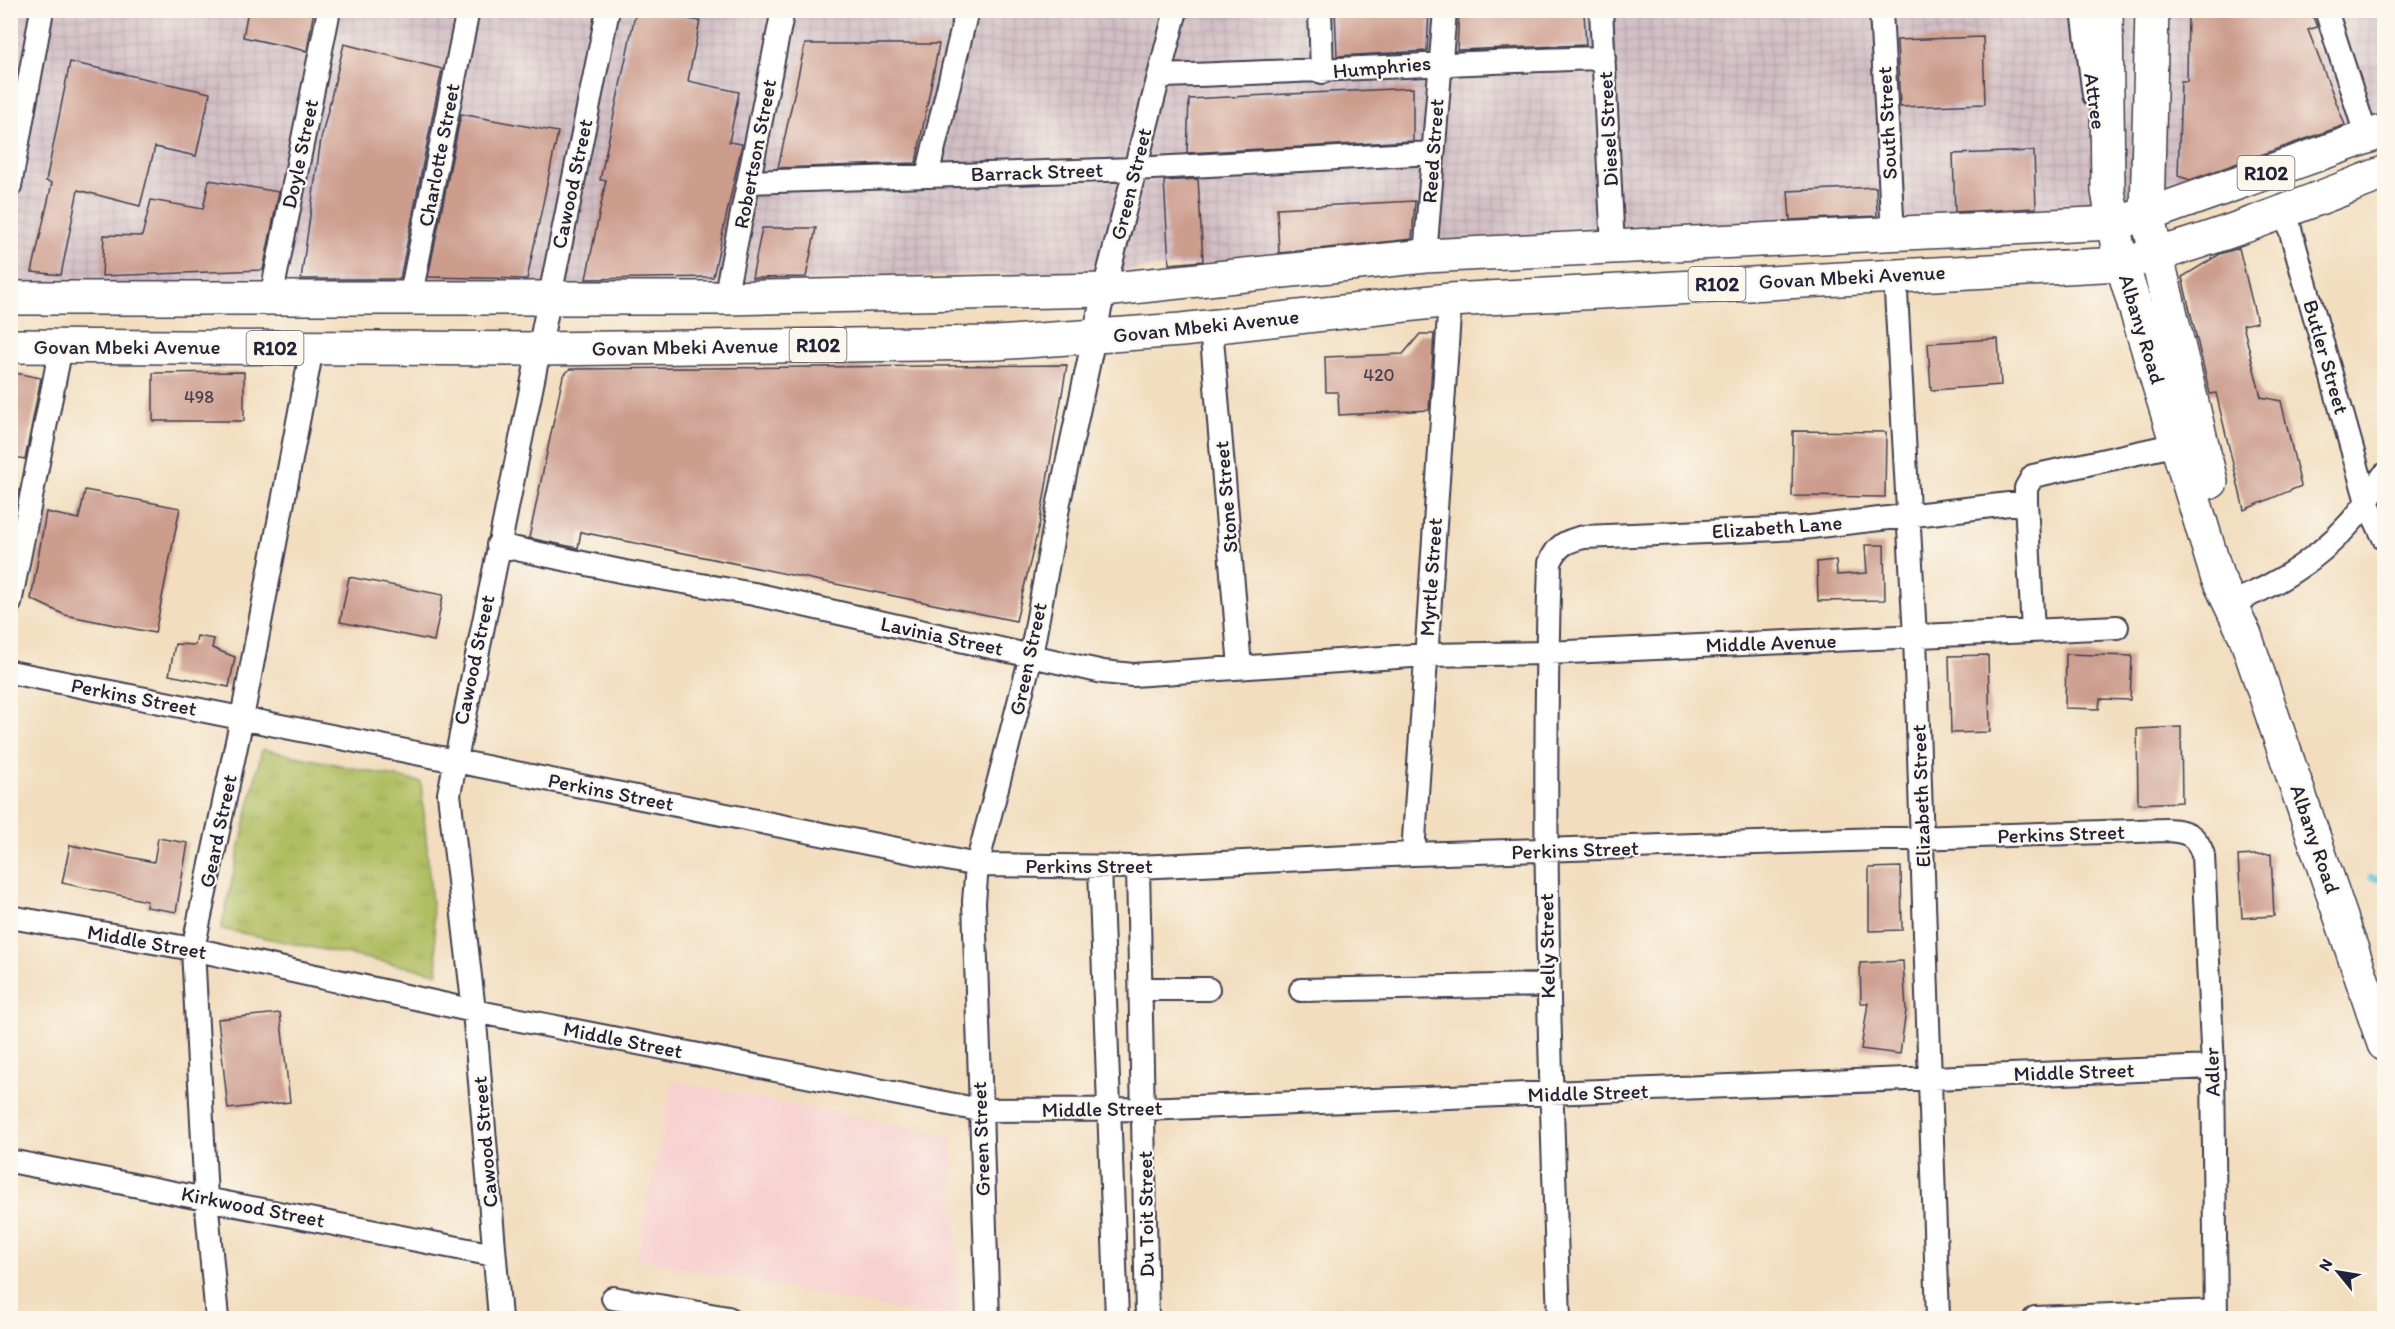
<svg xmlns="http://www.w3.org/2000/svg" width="2395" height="1329" font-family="Itim,sans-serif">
  <defs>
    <pattern id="industrial-grid" width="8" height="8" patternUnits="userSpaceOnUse" patternTransform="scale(1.5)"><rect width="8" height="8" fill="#d2bec5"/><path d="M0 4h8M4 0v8" fill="none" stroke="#b4a3aa"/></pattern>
    <pattern id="grass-tufts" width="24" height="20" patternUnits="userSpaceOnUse" patternTransform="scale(1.5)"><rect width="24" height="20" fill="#afbe61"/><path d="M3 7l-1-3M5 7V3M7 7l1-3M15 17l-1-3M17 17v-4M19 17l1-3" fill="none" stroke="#96a355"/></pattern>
  </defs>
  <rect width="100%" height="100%" fill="#fbf7ec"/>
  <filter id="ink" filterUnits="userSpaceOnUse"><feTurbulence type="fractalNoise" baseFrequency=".0167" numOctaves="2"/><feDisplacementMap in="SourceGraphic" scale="12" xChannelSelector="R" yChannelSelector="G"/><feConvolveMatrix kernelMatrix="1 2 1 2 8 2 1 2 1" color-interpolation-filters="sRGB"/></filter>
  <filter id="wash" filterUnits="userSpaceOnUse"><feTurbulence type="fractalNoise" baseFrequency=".008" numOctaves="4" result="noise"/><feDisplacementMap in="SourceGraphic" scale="24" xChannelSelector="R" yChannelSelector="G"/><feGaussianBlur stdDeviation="1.35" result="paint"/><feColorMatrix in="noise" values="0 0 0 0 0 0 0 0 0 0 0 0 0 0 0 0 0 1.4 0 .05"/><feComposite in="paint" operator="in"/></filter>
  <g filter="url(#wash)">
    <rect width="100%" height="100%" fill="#f2ddbe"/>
    <path fill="#f7d0d0" d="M673,1081L952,1136L959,1318H938L636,1259Z"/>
    <path fill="url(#industrial-grid)" d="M11,11H2384V127L2171,193L2058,209L1124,270L555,289L11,285Z"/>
    <path fill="url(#grass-tufts)" stroke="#68704e" stroke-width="1.5" d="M262,749L421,782L438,973L221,929Z"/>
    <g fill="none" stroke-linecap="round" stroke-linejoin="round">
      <path stroke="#59c1d6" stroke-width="6" d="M2371,877L2384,881"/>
    </g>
    <g id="blocks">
      <path fill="#cc9c8d" d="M248,10H314L307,51L243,37Z
        M636,10L700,21L688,81L739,92L729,142L742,144L713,277L586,279L606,180H600Z
        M1335,10H1429L1427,51L1337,56Z
        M1459,10L1584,13L1586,45L1457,50Z
        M2188,10H2310L2317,27L2308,30L2345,125L2190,180L2178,176L2181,81H2187Z
        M1983,37L1985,104L1900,107L1897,40Z
        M344,44L442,69L400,279H301L321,139Z
        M805,44H939L916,163L778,168Z
        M70,62L210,93L196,156L155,147L140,206L78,190L61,275L32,272L52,183L46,181Z
        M1413,88V141L1187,153L1189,99Z
        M461,114L558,132L527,279L428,277Z
        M2034,151L2036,208L1955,212L1953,154Z
        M1198,179L1203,261L1169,264L1164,181Z
        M209,180L279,192L263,270L102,276L104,235L142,236L151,200L203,209Z
        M1876,187L1877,216L1790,220L1788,191Z
        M1415,201L1412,239L1279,253L1277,208Z
        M762,228H816L806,277L752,278Z
        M2239,248L2257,322L2243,325L2261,397L2281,401L2301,486L2244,510L2216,393L2210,394L2182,277L2220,254Z
        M1420,334H1434L1429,410L1339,415L1338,392H1326L1325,357L1403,354Z
        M1998,339L2001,385L1931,390L1928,343Z
        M1067,365L1040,521L1016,621L581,532L578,548L529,538L563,376L570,369Z
        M10,372L41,378L25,459L10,456Z
        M244,372V421H153V373Z
        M1793,431L1886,432L1885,497L1792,496Z
        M85,490L180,508L155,633L65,615L31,599L46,512L79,519Z
        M1865,545H1884L1885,600L1818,601L1817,562L1836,560L1837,575L1867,573Z
        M349,577L443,595L434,641L340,622Z
        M197,636L214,639L212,648L235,657L229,687L169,675L175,644L195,645Z
        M2066,654L2132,656L2130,700L2100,699L2099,709L2065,708Z
        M1988,655L1990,732L1951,733L1949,656Z
        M2181,727L2182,802L2138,804L2137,729Z
        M158,838L188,843L176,912L146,907L147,901L62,883L70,845L154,862Z
        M2271,854L2274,916L2242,918L2238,856Z
        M1901,867L1902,930L1869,931V868Z
        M1903,961L1906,1010L1900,1054L1861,1049L1868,1003H1861L1860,963Z
        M280,1013L290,1102L228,1109L218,1019Z"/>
    </g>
  </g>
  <g filter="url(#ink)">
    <use href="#blocks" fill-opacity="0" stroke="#413e4f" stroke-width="1.5"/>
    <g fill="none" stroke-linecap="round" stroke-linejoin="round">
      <defs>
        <path id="street" d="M1320,10L1322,72
          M1601,10L1613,247
          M1881,10L1893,235
          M2083,10L2094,95
          M2326,10L2367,138
          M1159,76C1308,72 1456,62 1604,58
          M927,176L967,10
          M749,182L1134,169L1433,153
          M10,186L42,10
          M2285,211L2367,502L2384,538
          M1425,256L1445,10
          M1895,274L1915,637L1938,1318
          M271,298L329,10
          M725,298L783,10
          M410,299L468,10
          M1211,327L1240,667
          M2026,502V488L2033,476L2178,444
          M498,545L625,572L754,594L1103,672L1133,675L1426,655L1547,653L2117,627
          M10,603L61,347
          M2229,603C2282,585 2334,548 2367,502C2373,493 2377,483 2384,475
          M10,672L977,865L1138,867L1413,854L2167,830C2187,831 2197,835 2203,855L2213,1067L2216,1318
          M1413,854L1450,300
          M1138,867L1147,1318
          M1100,868L1117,1318
          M10,917L193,949L474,1011L980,1110L1144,1109L2213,1067
          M1141,989H1208
          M1301,990L1548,985
          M10,1161L494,1255
          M613,1298L728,1318
          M217,1318L206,1198L193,949L242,718L312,348
          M500,1318L474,1011L449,794L608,10
          M988,1318L974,902L977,865L1031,656L1059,502L1104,290L1176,10
          M1559,1318C1550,1066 1541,815 1550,563C1557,545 1566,541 1584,537L1802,528L2026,502L2033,631
          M2035,1318L2216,1311"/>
        <path id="secondary" d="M2106,10L2108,191L2119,254L2217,576L2245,635L2384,1044
          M2152,10L2147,215L2211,482"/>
        <path id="primary" d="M10,298H725L1104,290L1425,256L2112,223L2147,215L2384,131
          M10,346L539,349L996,343L1181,330L1450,300L2121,264C2211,242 2298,206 2384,173"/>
      </defs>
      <use href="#street" stroke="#413e4f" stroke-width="26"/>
      <use href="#secondary" stroke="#413e4f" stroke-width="36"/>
      <use href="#primary" stroke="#413e4f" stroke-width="36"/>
      <use href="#street" stroke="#fff" stroke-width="22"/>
      <use href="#secondary" stroke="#fff" stroke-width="33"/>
      <use href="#primary" stroke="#fff" stroke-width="33"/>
    </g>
  </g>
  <g text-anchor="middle" stroke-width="4.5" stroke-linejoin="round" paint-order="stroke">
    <g font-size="18" fill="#4c4050">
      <text x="1379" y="381">420</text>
      <text x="199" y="403">498</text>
    </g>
    <g fill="#fbf7ec" stroke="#636270" stroke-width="1.5">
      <rect x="2237.5" y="156" width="57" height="34" rx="4.5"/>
      <rect x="1688.5" y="267" width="57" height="34" rx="4.5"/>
      <rect x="789.5" y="328" width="57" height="34" rx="4.5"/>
      <rect x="246.5" y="331" width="57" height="34" rx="4.5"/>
    </g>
    <g font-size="20" font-weight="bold" fill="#22223b">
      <text x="2266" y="180">R102</text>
      <text x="1717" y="291">R102</text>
      <text x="818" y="352">R102</text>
      <text x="275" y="355">R102</text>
    </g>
    <g font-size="21" fill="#22223b" stroke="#fbf7ec">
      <text transform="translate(1382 67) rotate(-5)" y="7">Humphries</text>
      <text transform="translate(2095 101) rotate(82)" y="7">Attree</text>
      <text transform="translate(1887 123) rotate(-93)" y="7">South Street</text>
      <text transform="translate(1608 129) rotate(-93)" y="7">Diesel Street</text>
      <text transform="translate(1433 151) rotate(-86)" y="7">Reed Street</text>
      <text transform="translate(300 154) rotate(-78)" y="7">Doyle Street</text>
      <text transform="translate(755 154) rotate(-79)" y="7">Robertson Street</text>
      <text transform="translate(439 155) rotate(-79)" y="7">Charlotte Street</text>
      <text transform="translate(1037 172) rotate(-2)" y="7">Barrack Street</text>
      <text transform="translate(572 184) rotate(-78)" y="7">Cawood Street</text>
      <text transform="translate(1131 184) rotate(-76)" y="7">Green Street</text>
      <text transform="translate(1852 277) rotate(-3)" y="7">Govan Mbeki Avenue</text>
      <text transform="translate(1206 326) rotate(-6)" y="7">Govan Mbeki Avenue</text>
      <text transform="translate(2142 329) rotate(73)" y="7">Albany Road</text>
      <text x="127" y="354">Govan Mbeki Avenue</text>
      <text transform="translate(685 347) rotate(-1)" y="7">Govan Mbeki Avenue</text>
      <text transform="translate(2326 357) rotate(74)" y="7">Butler Street</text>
      <text transform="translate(1226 497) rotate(-95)" y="7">Stone Street</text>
      <text transform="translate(1777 527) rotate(-4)" y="7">Elizabeth Lane</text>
      <text transform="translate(1431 577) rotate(-86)" y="7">Myrtle Street</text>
      <text transform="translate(942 636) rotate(12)" y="7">Lavinia Street</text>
      <text transform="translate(1771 643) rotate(-2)" y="7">Middle Avenue</text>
      <text transform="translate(1028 659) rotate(-78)" y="7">Green Street</text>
      <text transform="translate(474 660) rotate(-78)" y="7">Cawood Street</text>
      <text transform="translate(134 697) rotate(11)" y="7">Perkins Street</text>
      <text transform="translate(611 792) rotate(11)" y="7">Perkins Street</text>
      <text transform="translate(1921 796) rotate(-92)" y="7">Elizabeth Street</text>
      <text transform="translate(218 831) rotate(-78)" y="7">Geard Street</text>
      <text transform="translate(2061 834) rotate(-2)" y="7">Perkins Street</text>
      <text transform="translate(2315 839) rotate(71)" y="7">Albany Road</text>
      <text transform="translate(1575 850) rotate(-2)" y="7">Perkins Street</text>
      <text x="1089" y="873">Perkins Street</text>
      <text transform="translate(147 942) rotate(10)" y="7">Middle Street</text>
      <text transform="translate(1547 946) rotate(-91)" y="7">Kelly Street</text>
      <text transform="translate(623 1040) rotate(11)" y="7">Middle Street</text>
      <text transform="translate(2074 1072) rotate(-2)" y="7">Middle Street</text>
      <text transform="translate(2212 1072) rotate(-92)" y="7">Adler</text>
      <text transform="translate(1588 1093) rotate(-2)" y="7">Middle Street</text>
      <text transform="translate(1102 1109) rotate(-1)" y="7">Middle Street</text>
      <text transform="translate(981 1139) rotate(-92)" y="7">Green Street</text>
      <text transform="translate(485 1142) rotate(-95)" y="7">Cawood Street</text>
      <text transform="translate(253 1207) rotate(11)" y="7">Kirkwood Street</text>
      <text transform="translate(1146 1214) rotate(-91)" y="7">Du Toit Street</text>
    </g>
  </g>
  <rect width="2395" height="1329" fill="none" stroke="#fbf7ec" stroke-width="36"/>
  <g transform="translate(2338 1272) rotate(300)" stroke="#fbf7ec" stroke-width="4.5" paint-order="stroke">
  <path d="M0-4.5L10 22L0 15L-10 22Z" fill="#22223b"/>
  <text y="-9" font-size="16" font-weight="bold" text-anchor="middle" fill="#22223b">N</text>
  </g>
</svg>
